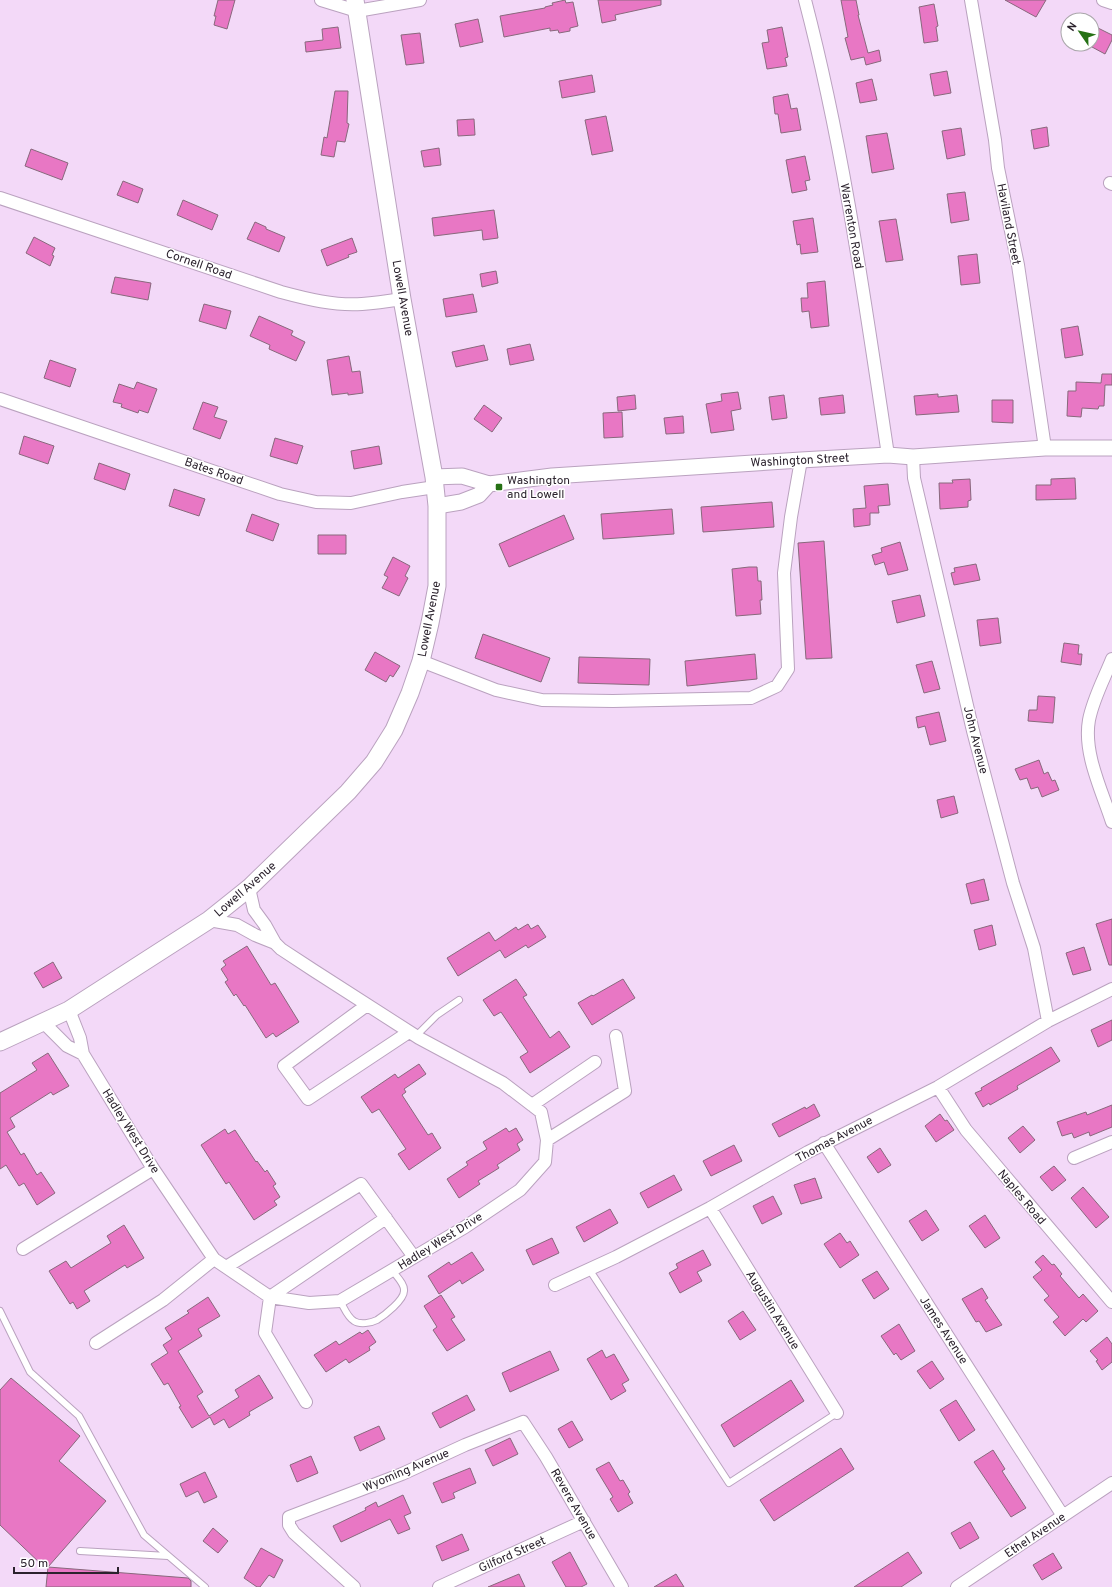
<svg xmlns="http://www.w3.org/2000/svg" width="1112" height="1587" font-family="Overpass,sans-serif">
  <rect width="100%" height="100%" fill="#f3d9f8"/>
  <path fill="#e877c4" stroke="#88687c" d="M218,0H235L227,29L214,25L216,16H214Z
    M565,0L566,3L573,2L578,26L570,28V31L559,33L558,30L550,31V28L504,37L500,16L545,8V7L553,5L552,3Z
    M598,0H661V5L615,15L616,20L602,23Z
    M841,0H856L859,15H858L868,53L879,50L881,61L866,65L864,57L851,60L845,38L848,37Z
    M1005,0H1046L1036,17Z
    M934,4L938,26L936,27L938,41L924,43L919,7Z
    M478,19L483,42L460,47L455,24Z
    M1092,25L1112,35V40L1105,54L1092,47Z
    M338,27L341,48L306,52L305,42L323,40L322,29Z
    M782,27L788,57L785,58L787,66L767,69L762,43L769,42L767,30Z
    M420,33L424,63L406,65L401,35Z
    M947,71L951,93L934,96L930,74Z
    M592,75L595,92L562,98L559,81Z
    M872,79L877,100L860,103L856,83Z
    M335,91H348L347,123L349,124L345,142L337,141L334,157L321,155L324,137L327,138Z
    M788,94L791,109L797,108L801,130L781,133L778,114H775L773,97Z
    M606,116L613,151L592,155L585,120Z
    M474,119L475,135L458,136L457,120Z
    M1047,127L1049,146L1034,149L1031,130Z
    M961,128L965,155L947,159L942,131Z
    M887,133L894,169L872,173L866,136Z
    M439,148L441,165L424,167L421,151Z
    M31,149L68,163L62,180L25,166Z
    M805,156L810,180L805,181L807,190L792,193L786,160Z
    M123,181L143,189L138,203L117,195Z
    M965,192L969,220L951,223L947,194Z
    M183,200L218,215L212,230L177,215Z
    M494,210L498,238L483,240L482,230L434,236L432,218Z
    M813,218L818,252L801,254L800,244L797,245L793,221Z
    M896,219L903,260L886,262L879,221Z
    M255,222L266,227V229L285,237L279,252L247,239Z
    M34,237L55,248L52,255L54,256L50,266L26,253Z
    M352,238L357,252L348,255L349,257L327,266L321,250Z
    M977,254L980,283L961,285L958,256Z
    M496,271L498,283L482,287L480,274Z
    M115,277L151,283L148,300L111,293Z
    M825,281L829,326L811,328L809,311L802,312L801,298H808L807,283Z
    M473,294L477,312L446,317L443,299Z
    M204,304L231,311L226,329L199,321Z
    M259,316L293,331L291,335L305,342L296,361L269,349L270,345L250,336Z
    M1078,326L1083,355L1065,358L1061,329Z
    M530,344L534,360L510,365L507,349Z
    M484,345L488,360L456,367L452,352Z
    M349,356L352,372L360,371L363,393L348,395V393L332,395L327,360Z
    M50,360L76,369L70,387L44,378Z
    M1102,374H1112V385H1105L1104,406H1099L1098,409L1082,408L1081,417L1067,416L1068,391H1076V382L1101,383Z
    M137,382L157,389L148,413L139,410L138,413L121,407L122,404L113,402L119,384L134,389Z
    M738,392L741,409L731,411L734,430L711,433L706,404L722,401L721,394Z
    M938,394V397L957,395L959,412L916,415L914,396Z
    M635,395L636,409L618,411L617,397Z
    M784,395L787,418L772,420L769,397Z
    M843,395L845,413L821,415L819,398Z
    M992,400H1013V423L992,422Z
    M203,402L218,407L214,417L227,421L220,439L193,429Z
    M484,405L502,418L492,432L474,419Z
    M622,412L623,437L604,438L603,413Z
    M683,416L684,433L666,434L664,418Z
    M24,436L54,446L48,464L19,454Z
    M275,438L303,446L297,464L270,456Z
    M379,446L382,464L354,469L351,451Z
    M99,463L130,474L125,490L94,479Z
    M1075,478L1076,499L1036,500V485H1051V479Z
    M970,479L971,500L968,501V507L940,509L939,483H953L952,480Z
    M888,484L890,505L878,506L879,513H870V525L854,527L853,509L866,508L864,486Z
    M174,489L205,499L199,516L169,506Z
    M772,502L774,527L703,532L701,507Z
    M672,509L674,534L603,539L601,514Z
    M252,514L279,524L273,541L246,531Z
    M564,515L574,539L509,567L499,544Z
    M318,535H346V554H318Z
    M824,541L832,658L806,659L798,543Z
    M900,542L908,570L888,575L884,562L875,565L872,555L882,552L881,548Z
    M393,557L410,566L405,576L408,578L399,596L382,588L388,577L384,575Z
    M976,564L980,580L954,585L951,573L955,572L954,568Z
    M749,567H757L758,581H761L762,600H760L761,614L736,616L732,569Z
    M920,595L925,616L897,623L892,601Z
    M998,618L1001,643L980,646L977,620Z
    M483,634L550,658L541,682L475,658Z
    M1064,643L1079,645L1078,654H1082L1081,665L1061,662Z
    M375,652L400,666L393,677L390,675L386,682L365,670Z
    M755,654L757,679L687,686L685,661Z
    M579,657L650,659L649,685L578,683Z
    M932,661L940,689L924,693L916,665Z
    M1038,696L1055,697L1053,723L1028,721L1029,710H1037Z
    M939,712L946,741L930,745L925,726L918,728L916,717Z
    M1039,760L1044,774L1048,772L1052,781L1055,780L1059,790L1042,797L1038,787L1031,789L1027,778L1020,780L1015,769Z
    M954,796L958,813L941,818L937,800Z
    M984,879L989,900L971,904L966,884Z
    M1112,919V965H1109L1096,924Z
    M528,924L531,929L538,925L546,937L528,948L526,945L505,958L500,950L458,976L447,958L489,932L495,941L516,927L518,930Z
    M992,925L996,945L979,950L974,930Z
    M247,946L271,985L275,983L299,1022L276,1037L273,1033L266,1038L245,1005L244,1006L236,994L234,996L225,982L228,980L221,969L226,965L223,961Z
    M1084,947L1091,970L1073,975L1066,953Z
    M53,962L62,978L43,988L34,973Z
    M516,979L527,995L523,997L550,1038L559,1031L570,1047L530,1073L520,1057L528,1052L501,1012L494,1016L483,1000Z
    M623,979L635,998L592,1025L578,1003L592,995L593,996Z
    M1112,1020V1040L1098,1047L1091,1030Z
    M1051,1047L1060,1061L1017,1086L1018,1089L990,1105L989,1103L983,1107L975,1093L982,1090L981,1088Z
    M48,1053L69,1086L53,1095L51,1092L10,1118L15,1127L7,1132L21,1155L24,1153L37,1175L41,1172L55,1193L37,1205L24,1183L19,1186L6,1165L0,1169V1093L37,1070L32,1063Z
    M419,1064L426,1074L404,1089L406,1092L402,1095L428,1135L432,1133L441,1148L409,1170L398,1154L406,1149L379,1109L372,1113L361,1097L395,1074L398,1078Z
    M814,1104L820,1116L779,1137L772,1124L805,1107L806,1109Z
    M1112,1105V1127L1090,1136L1089,1132L1074,1138L1072,1133L1062,1136L1057,1122L1086,1112L1087,1115Z
    M940,1114L945,1121L947,1120L954,1130L936,1142L925,1126Z
    M1023,1126L1035,1140L1020,1153L1008,1138Z
    M506,1128L509,1132L516,1128L523,1140L517,1144L520,1150L497,1165L499,1168L478,1181L480,1184L459,1198L447,1179L468,1165L466,1162L487,1149L483,1142Z
    M225,1129L228,1134L235,1130L256,1162L257,1161L265,1172L267,1170L276,1184L273,1186L280,1197L274,1201L277,1205L254,1220L229,1182L226,1184L201,1145Z
    M734,1145L742,1161L711,1176L703,1161Z
    M880,1148L891,1165L878,1173L867,1157Z
    M1054,1166L1066,1180L1052,1191L1040,1177Z
    M674,1175L682,1190L648,1208L640,1193Z
    M815,1178L822,1198L801,1204L794,1185Z
    M1083,1187L1109,1217L1096,1228L1071,1198Z
    M773,1196L782,1214L762,1224L753,1206Z
    M610,1209L618,1223L584,1242L576,1227Z
    M926,1210L939,1230L922,1241L909,1221Z
    M985,1215L1000,1238L985,1248L969,1226Z
    M124,1225L144,1258L127,1268L125,1265L84,1291L90,1301L77,1309L73,1302L70,1304L49,1271L66,1261L71,1268L111,1243L107,1236Z
    M840,1233L847,1243L850,1241L859,1255L840,1268L824,1244Z
    M552,1238L559,1253L533,1265L526,1250Z
    M703,1250L711,1265L697,1272L702,1281L680,1293L669,1273L678,1268L676,1264Z
    M472,1252L484,1270L462,1284L460,1280L439,1294L428,1276L449,1262L451,1265Z
    M1043,1255L1052,1265L1054,1264L1062,1274L1060,1276L1079,1298L1083,1294L1098,1311L1086,1322L1083,1319L1065,1336L1053,1322L1059,1317L1044,1300L1049,1296L1033,1277L1042,1270L1035,1262Z
    M877,1271L889,1289L874,1299L862,1280Z
    M982,1288L988,1298L985,1300L1002,1325L986,1332L979,1321L976,1322L962,1299Z
    M441,1295L455,1317L451,1319L465,1340L447,1351L433,1330L437,1327L424,1306Z
    M208,1297L220,1316L198,1329L202,1336L178,1351L203,1392L197,1396L209,1416L239,1397L235,1390L259,1375L273,1398L249,1412L250,1415L229,1428L224,1419L214,1425L210,1417L192,1428L179,1407L181,1406L168,1383L164,1385L151,1364L168,1353L163,1345L172,1339L165,1328L189,1313L187,1311Z
    M743,1311L756,1330L740,1340L728,1321Z
    M899,1324L915,1351L901,1360L896,1353L894,1355L881,1336Z
    M368,1330L376,1342L369,1347L370,1350L349,1363L346,1359L326,1372L314,1355L336,1341L339,1345L360,1332L362,1334Z
    M1107,1337L1112,1344V1362L1102,1370L1096,1361L1098,1360L1090,1351Z
    M602,1350L606,1358L614,1354L629,1380L622,1384L626,1391L611,1400L587,1359Z
    M550,1351L559,1370L510,1392L502,1373Z
    M932,1361L944,1379L930,1389L917,1371Z
    M11,1378L80,1436L59,1461L106,1501L48,1567L188,1578L191,1581V1587H46L48,1567L43,1566L0,1525V1390Z
    M791,1380L804,1401L734,1447L721,1425Z
    M467,1395L475,1410L440,1428L432,1413Z
    M956,1400L975,1430L959,1441L940,1410Z
    M572,1421L583,1440L569,1448L558,1429Z
    M379,1426L385,1439L360,1451L354,1437Z
    M510,1438L518,1454L493,1466L485,1450Z
    M841,1448L854,1469L774,1521L760,1500Z
    M993,1450L1005,1469L1002,1471L1026,1508L1011,1517L974,1462Z
    M311,1456L318,1473L297,1482L290,1465Z
    M609,1462L620,1481L623,1480L630,1492L628,1494L633,1503L618,1512L610,1499L613,1497L596,1469Z
    M470,1468L476,1483L453,1493L455,1498L442,1503L433,1483Z
    M205,1472L217,1497L204,1503L198,1491L186,1497L180,1484Z
    M403,1495L411,1513L404,1516L410,1529L398,1534L390,1519L341,1542L333,1526L366,1510L365,1508L376,1502L378,1507Z
    M970,1522L979,1538L960,1549L951,1533Z
    M213,1528L228,1541L218,1553L203,1541Z
    M462,1534L469,1550L442,1561L436,1546Z
    M261,1548L283,1560L274,1578L269,1575L260,1587H257L244,1578Z
    M570,1552L587,1584L581,1587H566L552,1562Z
    M908,1552L922,1573L901,1587H854Z
    M1053,1553L1062,1568L1042,1580L1033,1565Z
    M519,1574L525,1587H488Z
    M676,1574L684,1587H654Z"/>
  <g fill="none" stroke-linecap="round" stroke-linejoin="round">
    <defs>
      <path id="service" d="M416,1036L437,1015L459,1000
        M589,1269L729,1483L837,1413
        M340,1301C344,1307 347,1317 354,1321C360,1325 371,1323 377,1320C385,1315 404,1300 404,1291C405,1284 396,1276 392,1270
        M0,1311L30,1372L79,1416L144,1535L205,1587
        M80,1551L168,1556"/>
      <path id="minor" d="M321,0L357,11L420,0
        M805,0C844,149 865,303 888,455
        M971,0L995,140L998,168L1018,265L1045,448
        M1103,0L1112,3
        M1110,183L1112,184
        M0,198L281,292C307,299 335,306 362,304C375,303 389,301 402,299
        M0,399L280,494L316,502L351,503L402,492L435,487
        M913,457L914,478L973,731L1013,883L1034,948L1048,1021
        M1112,659C1104,679 1093,699 1089,720C1083,753 1102,791 1112,822
        M421,661L496,690L542,700L613,701L751,698L777,686L788,669L784,573L791,517L801,460
        M209,920L237,925L255,935L275,943L265,925L254,910L249,888
        M367,1005L284,1066L308,1099L409,1032
        M44,1023L67,1046L83,1054L80,1038L69,1010
        M83,1054L152,1167L214,1259L270,1297L309,1303L340,1301L465,1227L520,1190L545,1162L547,1140L541,1112L503,1083L419,1038L313,970L281,949L275,943
        M938,1087L966,1130L1112,1302
        M532,1105L595,1062
        M547,1140L625,1091L616,1036
        M824,1143L1063,1516
        M1074,1158L1112,1142
        M710,1208L837,1413
        M23,1249L153,1169
        M226,1267L361,1184L414,1257
        M555,1285L616,1257L710,1208L808,1152L938,1087L1048,1021L1112,989
        M96,1343L163,1300L214,1259
        M306,1402L265,1333L270,1297L386,1218
        M354,1587L294,1533L289,1525V1517L402,1474L465,1445L523,1422L546,1457L622,1587
        M439,1587L584,1521
        M957,1587L1112,1483"/>
      <path id="tertiary" d="M434,477L462,476L489,484L552,476L801,460L888,455L913,457L1045,448H1112
        M437,506L461,502L479,495L489,484"/>
      <path id="secondary" d="M0,1042L69,1010L209,920L249,888L348,792L374,762L394,730L410,693L421,661L430,623L437,586V506L434,477L402,299L355,0"/>
    </defs>
    <use href="#service" stroke="#baa2bf" stroke-width="8"/>
    <use href="#minor" stroke="#baa2bf" stroke-width="14"/>
    <use href="#tertiary" stroke="#baa2bf" stroke-width="17"/>
    <use href="#secondary" stroke="#baa2bf" stroke-width="19"/>
    <use href="#service" stroke="#fff" stroke-width="6"/>
    <use href="#minor" stroke="#fff" stroke-width="12"/>
    <use href="#tertiary" stroke="#fff" stroke-width="15"/>
    <use href="#secondary" stroke="#fff" stroke-width="17"/>
  </g>
  <rect fill="#267115" stroke="#fff" stroke-width="1.5" x="495" y="483" width="8" height="8" rx="2"/>
  <g text-anchor="middle" stroke-width="3" stroke-linejoin="round" paint-order="stroke">
    <g font-size="12" fill="#2b222d" stroke="#fff">
      <text transform="translate(1009 224) rotate(79)" y="4">Haviland Street</text>
      <text transform="translate(852 226) rotate(80)" y="4">Warrenton Road</text>
      <text transform="translate(199 264) rotate(19)" y="4">Cornell Road</text>
      <text transform="translate(403 298) rotate(80)" y="4">Lowell Avenue</text>
      <text transform="translate(800 460) rotate(-3)" y="4">Washington Street</text>
      <text transform="translate(214 471) rotate(19)" y="4">Bates Road</text>
      <text transform="translate(429 619) rotate(-79)" y="4">Lowell Avenue</text>
      <text transform="translate(976 740) rotate(76)" y="4">John Avenue</text>
      <text transform="translate(245 889) rotate(-41)" y="4">Lowell Avenue</text>
      <text transform="translate(131 1131) rotate(58)" y="4">Hadley West Drive</text>
      <text transform="translate(834 1139) rotate(-28)" y="4">Thomas Avenue</text>
      <text transform="translate(1022 1197) rotate(50)" y="4">Naples Road</text>
      <text transform="translate(440 1241) rotate(-32)" y="4">Hadley West Drive</text>
      <text transform="translate(773 1310) rotate(58)" y="4">Augustin Avenue</text>
      <text transform="translate(944 1330) rotate(57)" y="4">James Avenue</text>
      <text transform="translate(406 1470) rotate(-23)" y="4">Wyoming Avenue</text>
      <text transform="translate(574 1504) rotate(60)" y="4">Revere Avenue</text>
      <text transform="translate(1035 1535) rotate(-34)" y="4">Ethel Avenue</text>
      <text transform="translate(512 1554) rotate(-24)" y="4">Gilford Street</text>
    </g>
    <g font-size="12" fill="#2b222d" stroke="#fff" text-anchor="start">
      <text x="507" y="484">Washington<tspan x="507" dy="14">and Lowell</tspan></text>
    </g>
  </g>
  <g transform="translate(1080 32) rotate(304)"><circle r="19" fill="#ffffff" stroke="#aaa7ab"/>
  <path d="M0-3L7 15L0 10L-7 15Z" fill="#267115"/>
  <text y="-6" font-size="11" font-weight="bold" text-anchor="middle" fill="#2b222d">N</text>
  </g>
  <path d="M14 1567v6h104v-6" fill="none" stroke="#2b222d" stroke-width="2"/>
  <text x="20" y="1567" font-size="12" fill="#2b222d" stroke="#ffffff" stroke-width="3" paint-order="stroke">50 m</text>
</svg>
